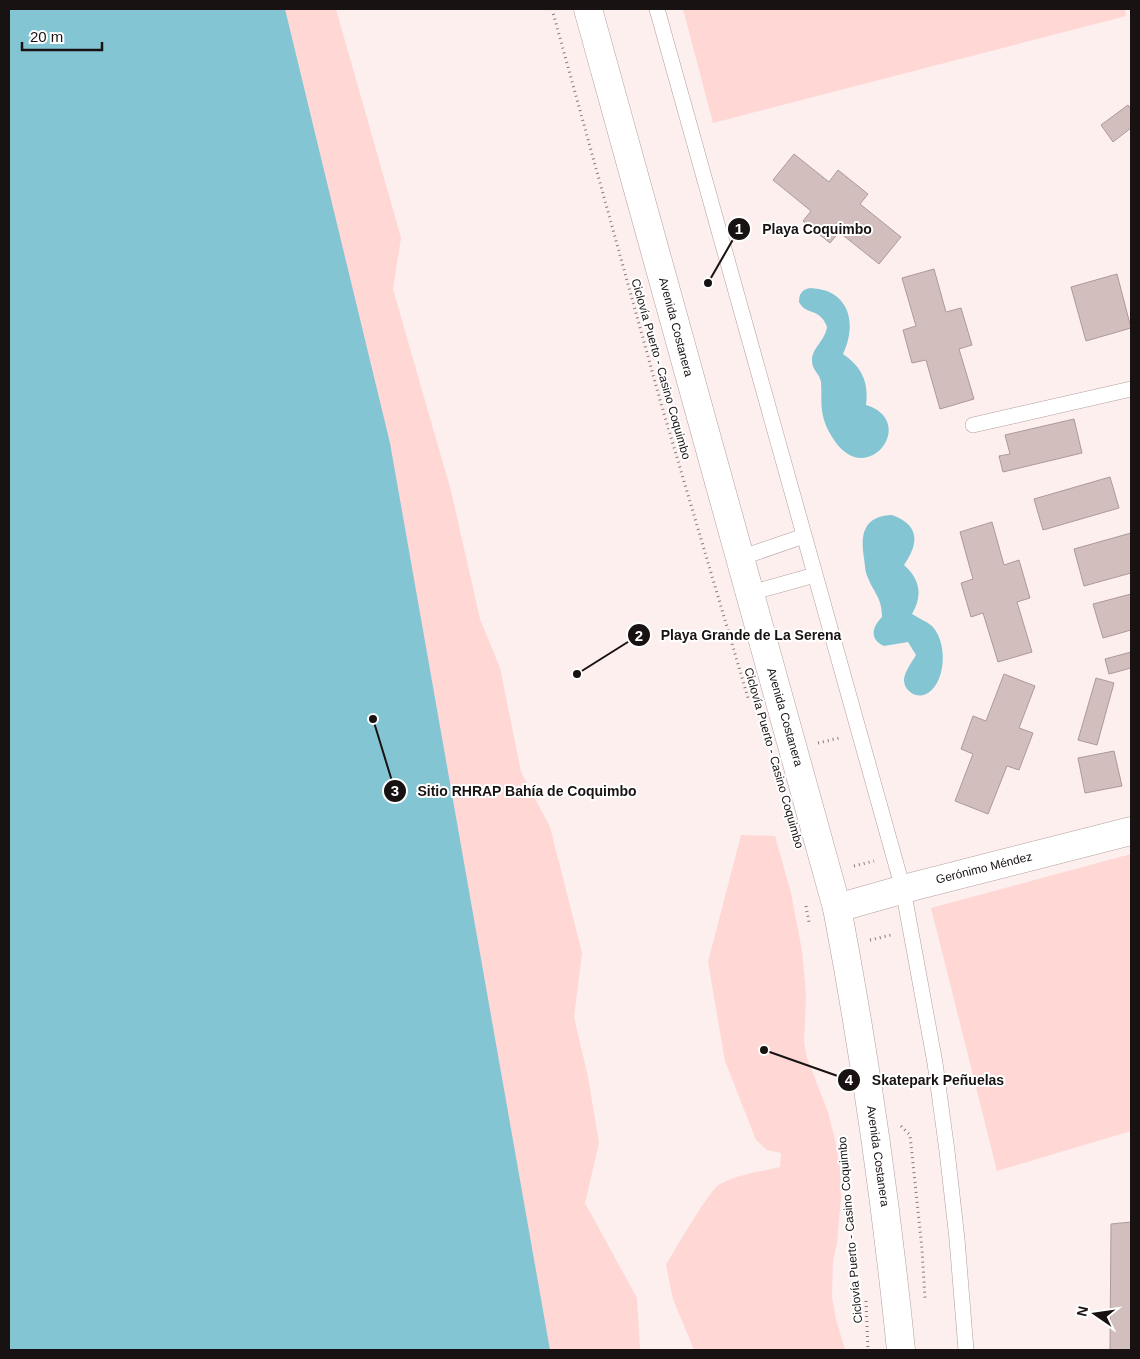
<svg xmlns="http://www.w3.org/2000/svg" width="1140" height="1359" font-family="Helvetica,sans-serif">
  <rect width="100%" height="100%" fill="#fcefee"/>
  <path fill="#ffd7d5" d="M68,9H336L401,238L393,289L451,491L480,619L500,668L521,772L550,827L582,953L574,1017L588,1077L599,1143L585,1203L637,1298L640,1350H353Z
    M683,9H1125L1126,16L713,123Z
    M741,835L775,836L791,893L802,951L806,994L804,1042L807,1058L828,1112L835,1140L840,1168L841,1197L837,1243L833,1261L832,1297L836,1319L845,1350H694L673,1299L666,1265C675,1250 709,1190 720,1184C739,1174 760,1172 780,1167L781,1153L767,1150L756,1140L725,1061L708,962Z
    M1131,854V1131L997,1171L931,908Z"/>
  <path fill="#84c5d4" d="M9,9H285L390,443L550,1350H9Z
    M811,288C819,289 827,290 833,294C855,308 852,335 843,354C862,367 869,382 866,405C919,421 867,490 834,440C830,434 826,427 824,420C820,407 822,395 821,382C820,374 812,370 812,361C811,349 825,341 827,327C820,307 806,316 799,302C799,294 802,289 811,288Z
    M892,515C920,525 919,543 904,565C920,579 923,595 912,614C918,618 926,621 932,626C947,641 947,680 928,693C918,700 903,691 904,679C905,671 912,662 916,655L908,642L884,646C869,639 872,627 882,617C882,598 874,593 868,578C865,572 865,565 864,558C860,534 864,516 892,515Z"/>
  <path fill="#d2bebc" stroke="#ad9998" d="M1128,105L1131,109V128L1113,142L1101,125Z
    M794,154L829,182L838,170L868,194L860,204L901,237L879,264L839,232L830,243L803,221L811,211L773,180Z
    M934,269L946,312L961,308L972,345L959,349L974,399L940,409L926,360L912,363L903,330L916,326L902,278Z
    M1117,274L1131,328L1086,341L1071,287Z
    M1074,419L1082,453L1003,472L999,456L1010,454L1005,435Z
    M1110,477L1119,508L1043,530L1034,499Z
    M992,522L1004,565L1019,560L1030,598L1017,602L1032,652L998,662L983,613L971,617L961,583L973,579L960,532Z
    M1131,533V573L1084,586L1074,549Z
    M1131,594V630L1103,638L1093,604Z
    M1131,652V668L1109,674L1105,659Z
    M1004,674L1035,686L1019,728L1033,733L1019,770L1007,766L988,814L955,801L973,754L961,749L973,716L986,721Z
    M1096,678L1114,683L1097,745L1078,740Z
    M1114,751L1122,786L1085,793L1078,758Z
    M1131,1222V1350H1110L1111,1224Z"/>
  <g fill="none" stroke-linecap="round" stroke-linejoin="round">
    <defs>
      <path id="lane" d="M657,9L903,889L935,1063L947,1151L957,1239L966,1350
        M973,425L1131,389
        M740,558L804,536
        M750,593L815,575"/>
      <path id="street" d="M837,908L915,886L1131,831"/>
      <path id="primary" d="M588,9L837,908C865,1055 886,1202 901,1350"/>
    </defs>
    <use href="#lane" stroke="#b39f9e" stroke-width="16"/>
    <use href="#street" stroke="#b39f9e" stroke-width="29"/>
    <use href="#primary" stroke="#b39f9e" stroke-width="29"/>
    <path stroke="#867c7c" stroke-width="3" stroke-dasharray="1 4" stroke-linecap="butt" d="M552,9L660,400L748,698
      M818,743L839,738
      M854,866L874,861
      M806,906L809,922
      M870,940L891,935
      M901,1126L910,1135L922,1249L925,1298
      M866,1301L868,1350"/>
    <use href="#lane" stroke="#fff" stroke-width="15"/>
    <use href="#street" stroke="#fff" stroke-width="28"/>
    <use href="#primary" stroke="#fff" stroke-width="28"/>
  </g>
  <g text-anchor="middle" stroke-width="4" stroke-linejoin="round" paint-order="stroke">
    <g font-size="12" fill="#191212" stroke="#fff">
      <text transform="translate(676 327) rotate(75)" y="4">Avenida Costanera</text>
      <text transform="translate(661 369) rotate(74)" y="4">Ciclovía Puerto - Casino Coquimbo</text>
      <text transform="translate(785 717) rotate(74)" y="4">Avenida Costanera</text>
      <text transform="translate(774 758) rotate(74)" y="4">Ciclovía Puerto - Casino Coquimbo</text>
      <text transform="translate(984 868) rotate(-14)" y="4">Gerónimo Méndez</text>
      <text transform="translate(878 1156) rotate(82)" y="4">Avenida Costanera</text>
      <text transform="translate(850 1230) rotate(-95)" y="4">Ciclovía Puerto - Casino Coquimbo</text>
    </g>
  </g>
  <path fill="none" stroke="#191212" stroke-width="2" d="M708 283L739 229M577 674L639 635M373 719L395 791M764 1050L849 1080"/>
  <g fill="#191212" stroke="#fff" stroke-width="2">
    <circle cx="708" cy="283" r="5"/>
    <circle cx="577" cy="674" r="5"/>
    <circle cx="373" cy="719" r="5"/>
    <circle cx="764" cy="1050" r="5"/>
    <circle cx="739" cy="229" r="12"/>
    <circle cx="639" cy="635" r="12"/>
    <circle cx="395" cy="791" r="12"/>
    <circle cx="849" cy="1080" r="12"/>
  </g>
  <g font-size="15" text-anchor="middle" font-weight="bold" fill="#fff">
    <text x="739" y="234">1</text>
    <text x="639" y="641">2</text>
    <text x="395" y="796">3</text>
    <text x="849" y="1085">4</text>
  </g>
  <g font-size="14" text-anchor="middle" font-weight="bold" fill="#191212" stroke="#fff" stroke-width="4" stroke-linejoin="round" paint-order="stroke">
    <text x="817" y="234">Playa Coquimbo</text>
    <text x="751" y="640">Playa Grande de La Serena</text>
    <text x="527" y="796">Sitio RHRAP Bahía de Coquimbo</text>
    <text x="938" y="1085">Skatepark Peñuelas</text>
  </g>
  <rect width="1140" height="1359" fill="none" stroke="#191212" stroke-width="20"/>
  <g transform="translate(1095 1314) rotate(283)" stroke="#ffffff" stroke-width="4" paint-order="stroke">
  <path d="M0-4L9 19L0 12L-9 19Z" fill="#191212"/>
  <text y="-8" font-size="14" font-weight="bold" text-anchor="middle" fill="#191212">N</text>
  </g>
  <path d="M22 42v8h80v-8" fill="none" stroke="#191212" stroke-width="2.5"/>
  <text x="30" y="42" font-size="15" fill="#191212" stroke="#ffffff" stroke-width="4" paint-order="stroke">20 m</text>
</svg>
